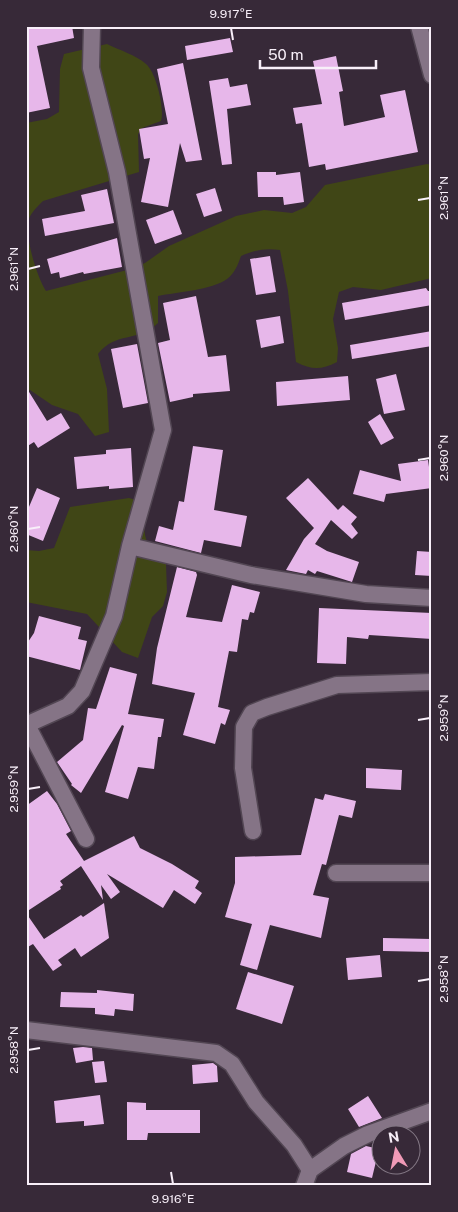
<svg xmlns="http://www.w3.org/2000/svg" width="458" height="1212" font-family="'Public Sans',sans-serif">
  <rect width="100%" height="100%" fill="#372938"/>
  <path fill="#404616" d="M107,44C119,50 136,55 146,64C156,72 165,109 161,121L142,128L138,134L139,172L43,201C37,207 29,214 28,223C26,241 37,277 46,291L131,269L145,263L169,246L236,216L264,210L292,213L306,207L325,185L427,164L432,165V278L381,290L353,287L339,292L333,319L338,348L337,362C321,370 312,370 296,362L288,291L280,250C265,248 255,250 241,256C238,265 234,274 227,279C212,290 177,292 158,296V323C137,343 116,331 98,354L107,389L109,432L95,436L78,414L52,405L30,390L26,393V123L47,119L59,112L60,69L64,54Z
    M129,498L143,502C145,531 140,545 166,564L167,592L163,606L152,617L138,658L122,652L87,614L26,602V550L39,551L54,548L70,507Z"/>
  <path fill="#e7b7ea" d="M26,26H72L74,38L37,46L50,108L26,113Z
    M230,38L233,52L187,60L185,46Z
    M336,56L343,91L339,92L344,126L385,117L380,95L405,90L418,152L326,170L325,164L309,167L302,123L296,124L293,108L322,104L313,61Z
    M183,63L202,160L186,162L180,143L168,207L141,202L150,158L144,159L139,129L168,124L157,69Z
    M228,78L230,87L247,84L251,105L227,109L232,164L222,165L209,81Z
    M257,172H276V175L300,172L304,202L284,205L283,197H258Z
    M215,188L222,211L204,217L196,194Z
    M107,189L114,223L45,236L42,219L85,211L81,195Z
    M173,210L182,234L155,244L146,220Z
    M117,238L122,267L84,274L83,272L60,278L59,272L51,274L47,259Z
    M270,256L276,292L256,295L250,259Z
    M426,288L428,291H432V305L345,320L342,303Z
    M196,296L208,357L226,355L230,391L193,394V397L170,402L158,343L170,340L163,303Z
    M280,316L284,343L261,348L256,320Z
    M432,331V346L352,359L350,345Z
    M137,344L148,403L123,408L111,349Z
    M396,374L405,410L384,414L376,379Z
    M348,376L350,400L277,406L276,382Z
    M26,387L47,421L61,413L70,428L38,448L34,442L26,447Z
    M380,414L394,438L381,445L368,422Z
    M193,446L223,450L214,510L247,516L241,547L204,540L201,553L155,541L159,526L173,530L179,501L184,502Z
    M131,448L133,487L109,489V486L77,489L74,457L106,454V450Z
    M428,460L432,488L386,494L384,502L353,494L360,470L401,481L398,464Z
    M308,478L338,510L343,505L357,517L351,524L358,533L352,539L331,520L315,544L327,551L359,562L352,582L317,571L315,574L308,570L306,574L286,570L304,539L314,528L286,498Z
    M37,488L60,498L43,541L26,534V514Z
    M417,551L432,552V576L415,575Z
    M177,567L196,572L197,575L186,617L222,622L232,585L260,592L254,613L250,612L248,620L242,619L237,652L229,651L218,707L230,710L225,725L221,723L215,744L183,735L195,693L152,684L157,648Z
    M319,608L432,613V639L369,635L368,639L347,637L346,664L317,663Z
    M39,616L81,627L78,639L87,641L80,670L26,656V645L34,633Z
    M110,667L137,674L128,714L164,719L161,737H158L154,769L138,767L128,799L105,792L124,726L122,725L81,793L71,785L72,784L57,762L83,740L88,708L96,709Z
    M366,768L402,770L401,790L366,788Z
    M47,791L57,804L71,831L66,834L84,861L134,836L140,848L172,864L199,881L195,888L202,893L195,904L174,890L163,908L107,874L120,892L111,899L101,885L103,900L81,866L60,881L63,885L60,887L61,889L26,912V806Z
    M325,794L356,801L352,818L339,815L326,865L322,864L313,895L329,898L321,938L270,925L257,970L240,965L252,924L225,917L235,883V857L301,855L315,798L323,800Z
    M104,903L109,938L81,957L75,948L58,960L62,965L53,971L33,944L26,948V913L44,939L81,915L83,917Z
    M383,938L432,939V952L383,951Z
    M380,955L382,977L348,980L346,958Z
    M248,972L294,986L282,1024L236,1009Z
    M97,990L134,994L133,1011L115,1009L114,1016L95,1014V1008L60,1007L61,992L97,993Z
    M83,1047L92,1048L93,1060L76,1063L73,1048Z
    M104,1061L107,1082L95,1083L92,1062Z
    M213,1063L217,1066L218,1082L193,1084L192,1065Z
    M100,1095L104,1124L84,1126V1121L56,1123L54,1101Z
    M368,1096L382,1118L359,1127L348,1109Z
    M127,1102L146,1103V1110H200V1133H148L147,1140H127Z
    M366,1146L379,1149L372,1178L347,1172L351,1154Z"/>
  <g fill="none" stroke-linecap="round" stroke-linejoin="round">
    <defs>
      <path id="street" d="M419,26L432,75
        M130,546L251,575L366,594L432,598
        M26,725L68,706L82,691L114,616L130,546L163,430L117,172L91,68L92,26
        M27,725L86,839
        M253,831L243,768L244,727L252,713L267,707L337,685L432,682
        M336,873H432
        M26,1030L216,1053L232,1064L256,1102L294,1145L310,1170
        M304,1186L310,1170L344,1146L368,1134L432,1111"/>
    </defs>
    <use href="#street" stroke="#524653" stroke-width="19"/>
    <use href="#street" stroke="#857486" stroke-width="16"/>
  </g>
  <path fill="none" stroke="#f8eff9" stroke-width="2" d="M231,28L233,40M418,200L430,198M28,269L40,266M418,460L430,458M28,529L40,527M418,720L430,718M28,789L40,787M418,981L430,979M28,1050L40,1048M171,1172L173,1184"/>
  <rect width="458" height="1212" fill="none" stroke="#372938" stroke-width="55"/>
  <g transform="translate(396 1150) rotate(350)"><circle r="24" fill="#372938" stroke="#847885"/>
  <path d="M0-4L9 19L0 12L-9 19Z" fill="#f09ab7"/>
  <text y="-8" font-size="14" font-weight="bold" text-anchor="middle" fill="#f8eff9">N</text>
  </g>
  <path d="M260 60v8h116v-8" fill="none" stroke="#f8eff9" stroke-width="2.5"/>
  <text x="268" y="60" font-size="15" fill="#f8eff9" stroke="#372938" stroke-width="4" paint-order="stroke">50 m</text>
  <rect x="28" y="28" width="402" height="1156" fill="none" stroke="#f8eff9" stroke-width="2"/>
  <g font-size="12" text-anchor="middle" fill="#f8eff9">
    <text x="231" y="18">9.917°E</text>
    <text transform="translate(444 198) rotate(-90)" y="4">2.961°N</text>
    <text transform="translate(14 269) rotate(-90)" y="4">2.961°N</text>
    <text transform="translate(444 458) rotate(-90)" y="4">2.960°N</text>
    <text transform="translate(14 529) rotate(-90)" y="4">2.960°N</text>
    <text transform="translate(444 718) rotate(-90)" y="4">2.959°N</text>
    <text transform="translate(14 789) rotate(-90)" y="4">2.959°N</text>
    <text transform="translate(444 979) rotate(-90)" y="4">2.958°N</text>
    <text transform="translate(14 1050) rotate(-90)" y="4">2.958°N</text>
    <text x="173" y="1203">9.916°E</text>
  </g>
</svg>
